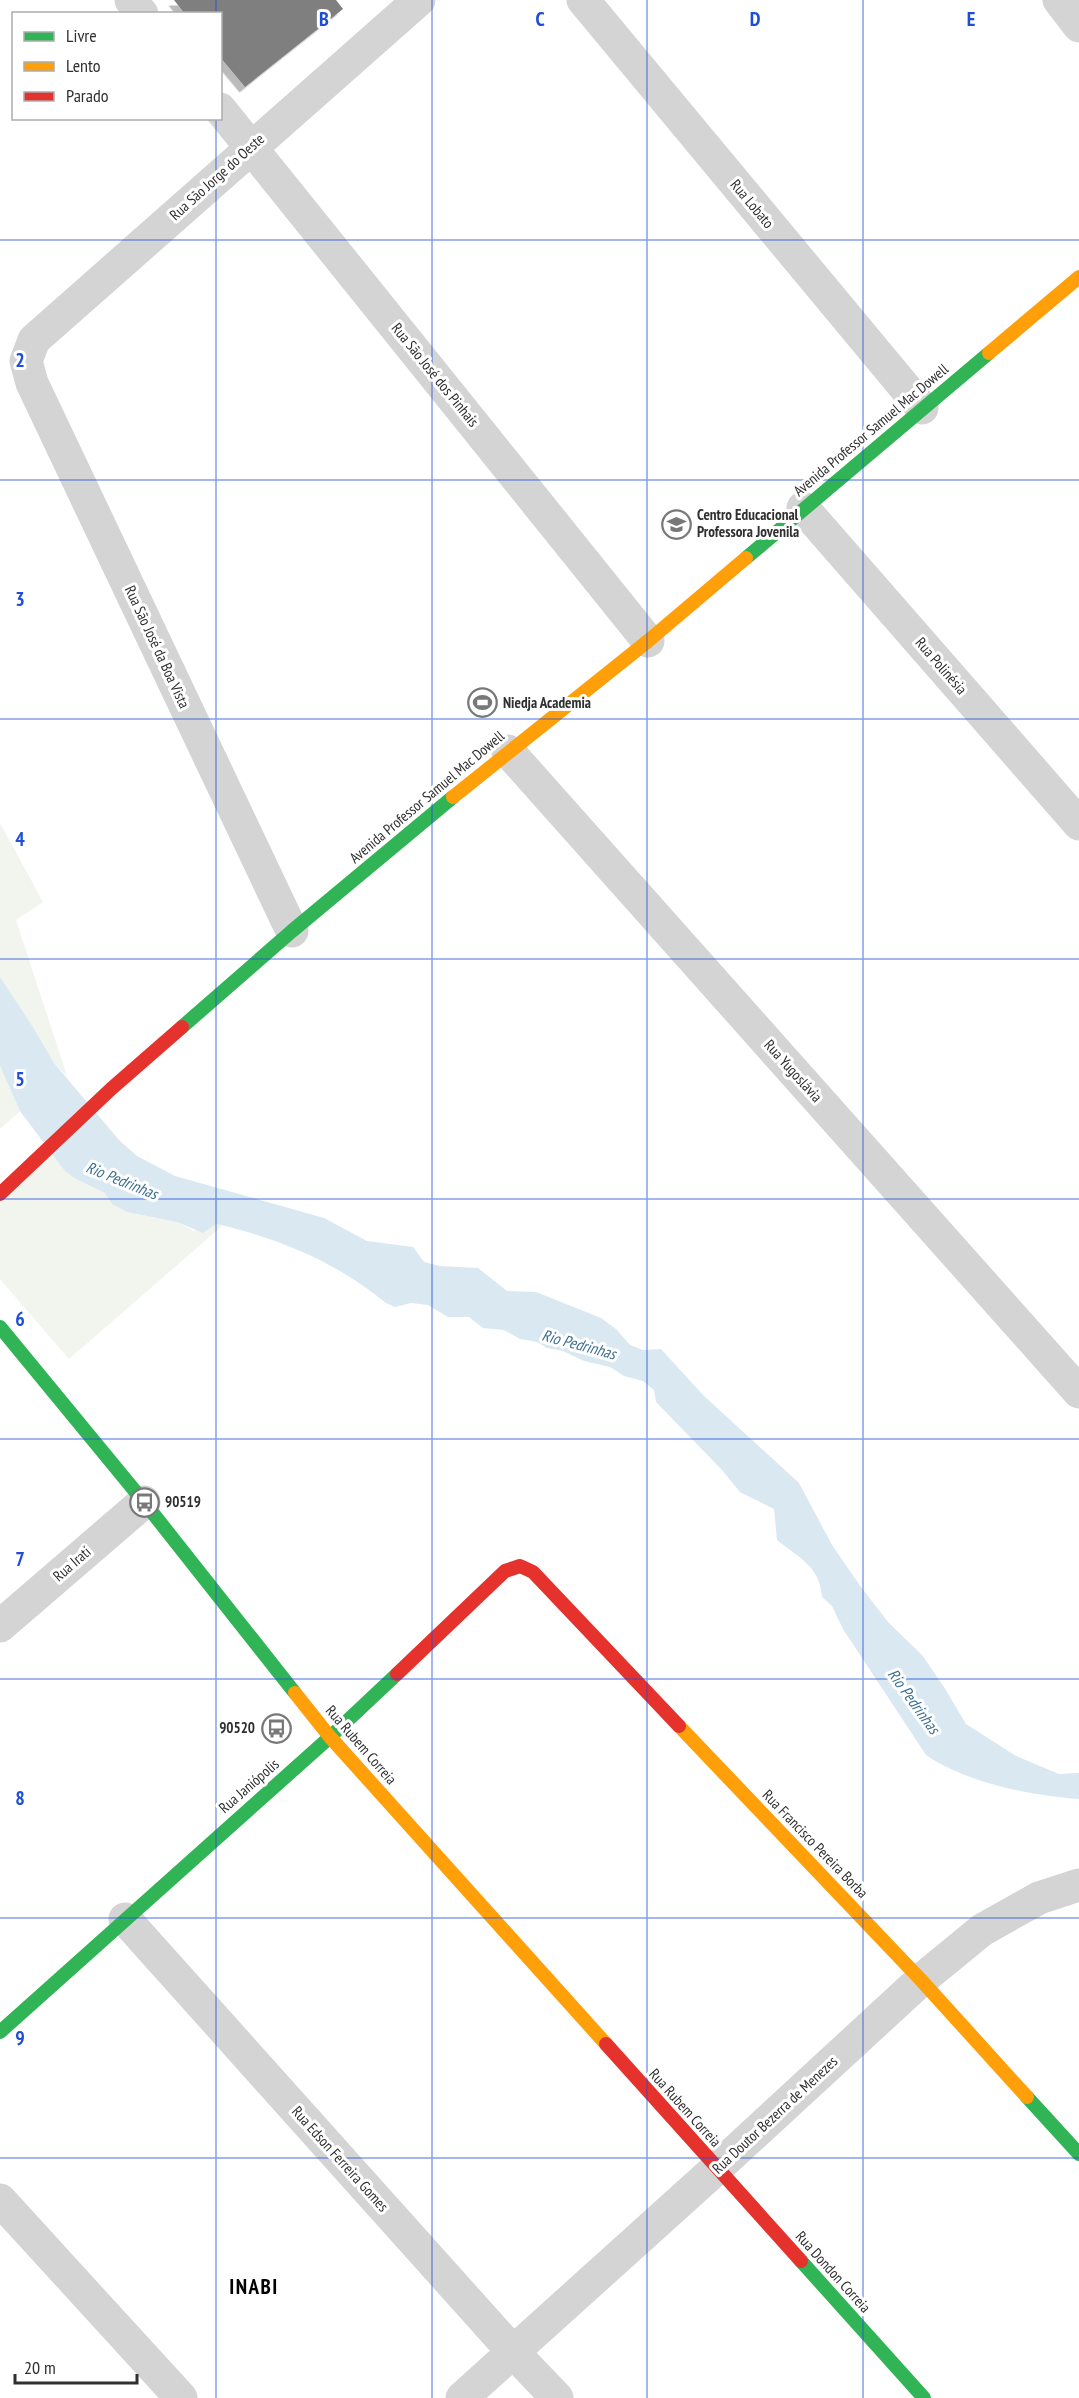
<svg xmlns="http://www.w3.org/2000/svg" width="1079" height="2398" font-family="'PT Sans Narrow',sans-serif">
  <defs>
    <filter id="shadow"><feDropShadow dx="-5.5" dy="5.5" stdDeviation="0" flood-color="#0004"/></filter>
  </defs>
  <rect width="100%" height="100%" fill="#fff"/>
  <path fill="#f1f5ed" d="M0,823L43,902L16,920L67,1076L54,1063L33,1027L0,977Z
    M0,1066L20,1111L0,1129Z
    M52,1154L76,1179L106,1193L112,1204L127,1212L177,1222L194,1231L216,1224L222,1226L69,1359L0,1279V1205Z"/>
  <path fill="#dae8f2" d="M0,977L33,1027L54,1063L119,1140L137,1156L175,1176L324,1218L367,1241L413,1247L424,1262L440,1266L478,1268L507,1291L536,1292L601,1318L616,1329L630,1345L643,1350L661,1349L703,1395L799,1483L832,1545L861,1587L888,1622L922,1655L944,1687L966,1724L1016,1756L1059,1774L1079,1773V1799C1031,1796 965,1782 926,1755L843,1629L832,1606L822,1597C820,1566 799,1558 777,1540L774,1509L740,1492L722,1470L656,1402L654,1390L643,1381L624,1376L610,1367L584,1361L563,1351L547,1348L537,1342L520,1339L504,1330L483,1328L469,1317H448L428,1305L411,1303L395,1307L386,1303C336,1262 279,1238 216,1224L203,1233L177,1222L127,1212L112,1204L105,1193L76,1179L65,1171L20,1111L0,1066Z"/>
  <path fill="#7f7f7f" filter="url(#shadow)" d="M174,0H336L343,9L245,87L220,57V14H185Z"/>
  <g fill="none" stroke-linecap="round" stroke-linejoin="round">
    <path stroke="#d4d4d4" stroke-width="33" d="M131,0L142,14
      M583,0L922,408
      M1059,0L1079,26
      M220,109L648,641
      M803,508L1079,824
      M508,751L1079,1392
      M292,931L32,383L26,361L34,340L419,0
      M0,1626L144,1502
      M125,1919L514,2353L557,2398
      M0,2200L181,2398
      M462,2398L717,2168L921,1980L982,1930L1039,1898L1079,1885"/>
    <path stroke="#30b455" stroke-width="14" d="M746,558L989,353
      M182,1027L292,931L453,797
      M0,1327L144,1502L295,1693
      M0,2032L330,1737L397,1674
      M1027,2097L1079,2154
      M801,2261L924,2398"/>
    <path stroke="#ff9f0a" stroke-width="14" d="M989,353L1079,277
      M453,797L648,641L746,558
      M295,1693L330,1737L606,2044
      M679,1726L921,1980L1027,2097"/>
    <path stroke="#e5322d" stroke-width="14" d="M0,1194L111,1089L182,1027
      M397,1674L505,1571L520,1566L533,1572L679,1726
      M606,2044L801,2261"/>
  </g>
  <path fill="none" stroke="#1d4ed8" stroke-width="1.5" stroke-opacity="0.55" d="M216,0V14M432,0V2398M647,0V2398M863,0V2398M216,118V2398M0,240H1079M0,480H1079M0,719H1079M0,959H1079M0,1199H1079M0,1439H1079M0,1679H1079M0,1918H1079M0,2158H1079"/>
  <defs>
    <symbol id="school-ring" viewBox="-11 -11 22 22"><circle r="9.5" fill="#fff" stroke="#787878" stroke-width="1.5"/><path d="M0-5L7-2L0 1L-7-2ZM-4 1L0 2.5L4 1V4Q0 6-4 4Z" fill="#787878"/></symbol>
    <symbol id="stadium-ring" viewBox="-11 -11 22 22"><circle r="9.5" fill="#fff" stroke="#787878" stroke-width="1.5"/><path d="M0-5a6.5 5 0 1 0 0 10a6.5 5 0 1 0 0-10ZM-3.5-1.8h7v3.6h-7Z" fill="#787878"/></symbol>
    <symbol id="bus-ring" viewBox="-11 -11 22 22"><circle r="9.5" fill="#fff" stroke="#787878" stroke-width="1.5"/><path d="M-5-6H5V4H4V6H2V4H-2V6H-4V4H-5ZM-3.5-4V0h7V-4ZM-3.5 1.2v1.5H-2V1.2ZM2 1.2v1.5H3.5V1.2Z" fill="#787878"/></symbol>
  </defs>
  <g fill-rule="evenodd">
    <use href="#school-ring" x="660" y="508" width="33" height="33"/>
    <use href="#stadium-ring" x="466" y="686" width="33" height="33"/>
    <use href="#bus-ring" x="128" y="1486" width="33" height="33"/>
    <use href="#bus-ring" x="260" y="1712" width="33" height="33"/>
  </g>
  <g text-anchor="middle" stroke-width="6" stroke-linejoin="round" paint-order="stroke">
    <g font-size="15" fill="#2f2f2f" stroke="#fff">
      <text transform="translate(217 177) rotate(-42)" y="5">Rua São Jorge do Oeste</text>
      <text transform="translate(752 204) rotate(50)" y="5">Rua Lobato</text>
      <text transform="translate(435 375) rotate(51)" y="5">Rua São José dos Pinhais</text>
      <text transform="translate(871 430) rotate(-40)" y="5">Avenida Professor Samuel Mac Dowell</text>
      <text transform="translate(157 647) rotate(65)" y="5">Rua São José da Boa Vista</text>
      <text transform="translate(941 666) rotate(49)" y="5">Rua Polinésia</text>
      <text transform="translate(427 797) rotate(-40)" y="5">Avenida Professor Samuel Mac Dowell</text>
      <text transform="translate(793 1071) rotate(48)" y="5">Rua Yugoslávia</text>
      <text transform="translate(72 1564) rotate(-41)" y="5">Rua Irati</text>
      <text transform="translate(361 1745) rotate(49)" y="5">Rua Rubem Correia</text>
      <text transform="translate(249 1786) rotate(-41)" y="5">Rua Janiópolis</text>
      <text transform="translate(815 1844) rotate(46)" y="5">Rua Francisco Pereira Borba</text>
      <text transform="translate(685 2108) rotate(48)" y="5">Rua Rubem Correia</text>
      <text transform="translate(775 2115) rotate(-43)" y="5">Rua Doutor Bezerra de Menezes</text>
      <text transform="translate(340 2159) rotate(48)" y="5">Rua Edson Ferreira Gomes</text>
      <text transform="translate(833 2272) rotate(48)" y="5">Rua Dondon Correia</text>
    </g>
    <g font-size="15" font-weight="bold" fill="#2f2f2f" stroke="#fff" text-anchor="start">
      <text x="697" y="520">Centro Educacional<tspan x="697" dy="17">Professora Jovenila</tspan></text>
      <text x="503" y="708">Niedja Academia</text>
      <text x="165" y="1507">90519</text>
      <text x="255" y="1733" text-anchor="end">90520</text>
    </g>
    <g font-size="16" font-style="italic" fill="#3e7091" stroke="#fff">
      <text transform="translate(122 1180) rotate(22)" y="6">Rio Pedrinhas</text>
      <text transform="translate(579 1344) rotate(15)" y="6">Rio Pedrinhas</text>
      <text transform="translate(914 1701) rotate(54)" y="6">Rio Pedrinhas</text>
    </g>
    <g font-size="21" font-weight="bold" letter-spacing="1.5" fill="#000" stroke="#fff">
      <text x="254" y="2294">INABI</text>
    </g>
  </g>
  <g font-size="20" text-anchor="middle" font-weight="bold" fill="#1d4ed8" stroke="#fff" stroke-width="6" stroke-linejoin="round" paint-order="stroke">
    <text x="324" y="26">B</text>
    <text x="540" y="26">C</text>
    <text x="755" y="26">D</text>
    <text x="971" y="26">E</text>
    <text x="20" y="367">2</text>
    <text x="20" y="606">3</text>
    <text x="20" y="846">4</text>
    <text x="20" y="1086">5</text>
    <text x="20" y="1326">6</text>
    <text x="20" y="1566">7</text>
    <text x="20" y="1805">8</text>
    <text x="20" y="2045">9</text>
  </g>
  <rect x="12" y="12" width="210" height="108" fill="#ffffff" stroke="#acacac" stroke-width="1.5"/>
  <rect x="24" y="32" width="30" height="9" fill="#30b455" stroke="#acacac" stroke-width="1.5"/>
  <text x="66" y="42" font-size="18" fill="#2f2f2f">Livre</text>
  <rect x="24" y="62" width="30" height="9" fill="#ff9f0a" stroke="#acacac" stroke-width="1.5"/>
  <text x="66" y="72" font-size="18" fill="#2f2f2f">Lento</text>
  <rect x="24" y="92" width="30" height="9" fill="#e5322d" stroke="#acacac" stroke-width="1.5"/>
  <text x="66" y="102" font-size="18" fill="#2f2f2f">Parado</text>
  <path d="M15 2374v9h122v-9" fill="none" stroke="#2f2f2f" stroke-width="3"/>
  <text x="24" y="2374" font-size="18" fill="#2f2f2f" stroke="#ffffff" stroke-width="4.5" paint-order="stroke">20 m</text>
</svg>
